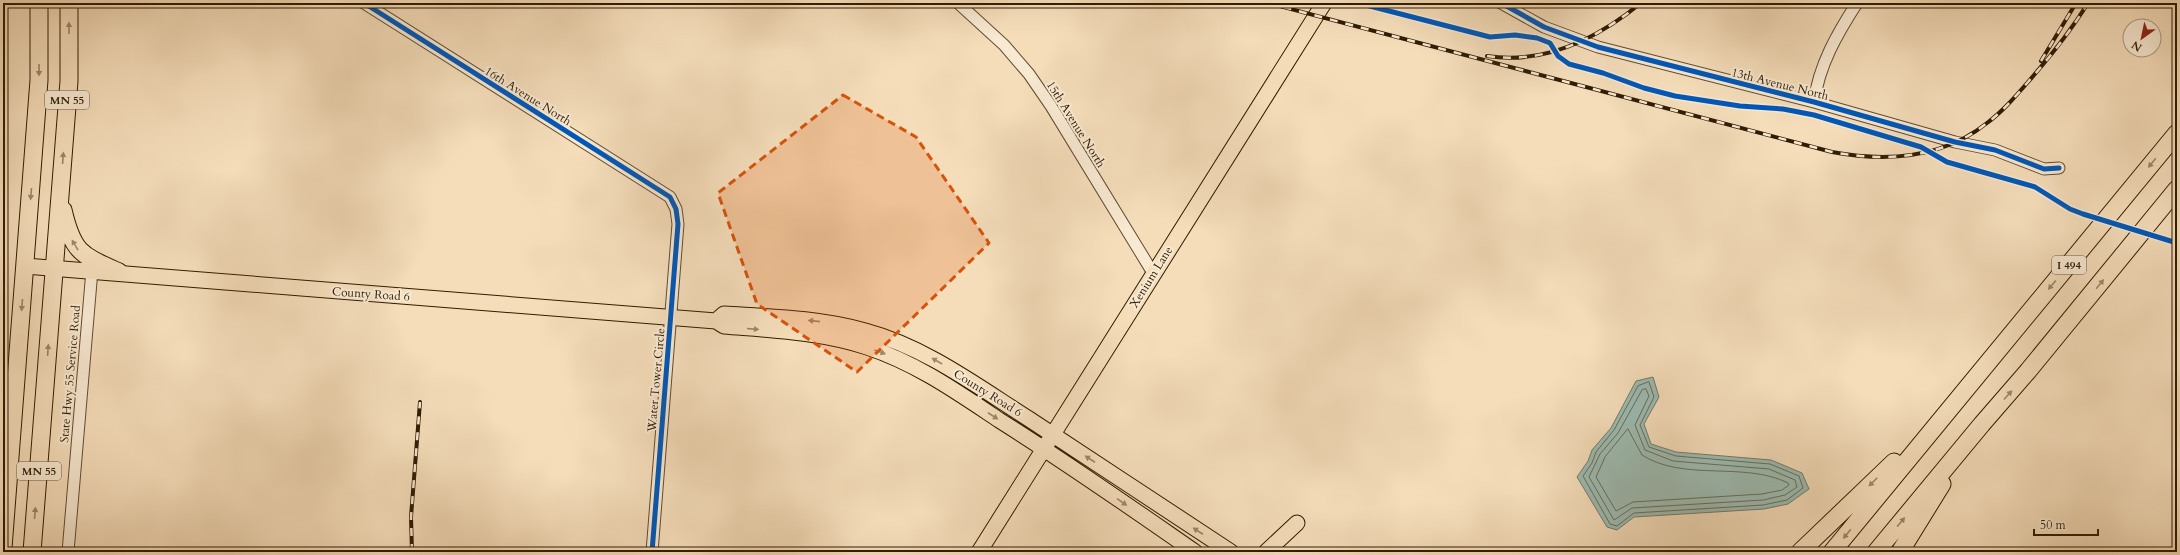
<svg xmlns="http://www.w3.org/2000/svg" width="2180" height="555" font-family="Cardo,serif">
  <rect width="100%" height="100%" fill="#f5ddba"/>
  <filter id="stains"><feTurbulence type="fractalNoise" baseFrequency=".005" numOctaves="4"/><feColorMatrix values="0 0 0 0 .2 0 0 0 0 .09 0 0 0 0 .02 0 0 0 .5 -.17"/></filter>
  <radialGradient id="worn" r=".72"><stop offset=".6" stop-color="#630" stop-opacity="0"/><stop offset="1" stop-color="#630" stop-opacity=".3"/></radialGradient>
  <path fill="#9cbbb2" stroke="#717b6c" d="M1653,377L1659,397L1644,424L1651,444L1676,452L1771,460L1802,473L1809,489L1788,504L1764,509L1634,517L1617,530L1607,527L1577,477L1588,461L1592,450L1611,428L1636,381Z"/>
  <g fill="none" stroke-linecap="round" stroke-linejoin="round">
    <path stroke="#666c5a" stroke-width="1" d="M1649,382L1654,397L1640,425L1649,447L1676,456L1770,464L1799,476L1803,488L1787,500L1763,505L1634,513L1617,526L1610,524L1583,476L1592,463L1596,452L1614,430L1638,386Z
      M1646,389L1649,396L1635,425L1645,450L1673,461L1769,469L1795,480L1797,487L1785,495L1763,500L1632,508L1614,520L1589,477L1600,454L1618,433L1642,390Z
      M1628,429L1642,455C1684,482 1744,461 1788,483L1789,485L1782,490L1762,494L1633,502L1616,511L1596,477L1605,457Z"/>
    <defs>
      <path id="minor" d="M364,3L670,197L676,209L678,224L652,552
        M958,3L1004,45L1029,74L1051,106L1153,273
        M1501,3L1544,27L1598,47L1814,102L1955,142L1995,150L2044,169L2059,168
        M1814,102C1819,65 1837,34 1857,3
        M68,552L92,270"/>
      <path id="major" d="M25,266L716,321L724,326C772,330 821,332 867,347C916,363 957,392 999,420C1066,462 1130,507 1195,552
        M716,321L724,314C771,317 819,318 865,331C925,347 977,386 1029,419C1096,463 1164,508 1231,552
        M979,552L1324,3
        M1266,552L1297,523"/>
      <path id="highway" d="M63,210C73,253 81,255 119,272
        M3,548L39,80V3
        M32,552L69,81V3
        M1800,552L1894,462
        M1832,552L2177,133
        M1876,552L1982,424L2028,371L2177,189
        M1900,552L1942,484"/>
    </defs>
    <use href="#minor" stroke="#614c30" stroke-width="13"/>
    <use href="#major" stroke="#301c02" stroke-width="17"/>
    <use href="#highway" stroke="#301c02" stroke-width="19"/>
    <use href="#minor" stroke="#f8e9d2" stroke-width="11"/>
    <use href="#major" stroke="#f5ddba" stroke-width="15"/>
    <use href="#highway" stroke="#f5ddba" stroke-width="17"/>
    <defs>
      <path id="rail" d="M1268,3L1832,152C1886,162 1942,159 1987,123C2002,112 2015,97 2028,82C2050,57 2070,32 2088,3
        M1487,56C1545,65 1598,38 1641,3
        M2041,61L2076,3
        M412,552L411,517L420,402"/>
    </defs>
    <use href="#rail" stroke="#301c02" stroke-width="4"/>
    <use href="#rail" stroke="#f8e9d2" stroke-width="2.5" stroke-dasharray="8" stroke-linecap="butt"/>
    <defs>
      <path id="cycleway" d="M364,3L670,197L676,209L678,224L652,552
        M1358,3L1490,37L1515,35L1537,38L1550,43L1558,56L1569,64L1603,73L1644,88L1675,96L1740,106L1783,109L1814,115L1921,147L1947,162L2035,187L2070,209L2083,214L2177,243
        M1501,3L1544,27L1598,47L1814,102L1955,142L1995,150L2044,169L2059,168"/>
    </defs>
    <use href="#cycleway" stroke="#f8e9d2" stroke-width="8"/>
    <use href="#cycleway" stroke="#0057b8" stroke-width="5"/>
  </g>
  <defs><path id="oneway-solid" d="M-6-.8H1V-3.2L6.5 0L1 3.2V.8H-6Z"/></defs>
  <g fill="#9c8667">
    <use href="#oneway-solid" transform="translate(69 28) rotate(-90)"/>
    <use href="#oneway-solid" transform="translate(39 70) rotate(90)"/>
    <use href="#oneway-solid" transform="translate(63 158) rotate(-86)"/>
    <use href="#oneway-solid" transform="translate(2152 163) rotate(129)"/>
    <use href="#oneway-solid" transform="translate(31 194) rotate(95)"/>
    <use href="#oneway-solid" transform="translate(75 245) rotate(-121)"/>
    <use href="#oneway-solid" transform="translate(2100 284) rotate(-51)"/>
    <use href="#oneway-solid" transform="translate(2052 285) rotate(130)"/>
    <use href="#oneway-solid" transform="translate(22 305) rotate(95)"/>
    <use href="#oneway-solid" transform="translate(814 321) rotate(-174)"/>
    <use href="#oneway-solid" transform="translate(753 329) rotate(5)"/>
    <use href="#oneway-solid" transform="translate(48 350) rotate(-86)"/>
    <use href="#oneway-solid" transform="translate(880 352) rotate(20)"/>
    <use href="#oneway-solid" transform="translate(937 361) rotate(-150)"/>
    <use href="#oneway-solid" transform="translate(2008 395) rotate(-48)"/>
    <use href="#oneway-solid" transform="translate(993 416) rotate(33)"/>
    <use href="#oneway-solid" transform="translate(1090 459) rotate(-147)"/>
    <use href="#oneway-solid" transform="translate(1873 482) rotate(135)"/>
    <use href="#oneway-solid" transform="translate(1122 502) rotate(34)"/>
    <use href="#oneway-solid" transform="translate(35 513) rotate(-85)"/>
    <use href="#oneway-solid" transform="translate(1901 522) rotate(-50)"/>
    <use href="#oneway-solid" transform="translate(1198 531) rotate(-147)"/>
    <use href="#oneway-solid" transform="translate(1847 534) rotate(129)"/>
  </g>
  <path fill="#d6530b" fill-opacity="0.2" stroke="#d6530b" stroke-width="3" stroke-dasharray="8 5" stroke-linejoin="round" d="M843,95L916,137L989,243L857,372L757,304L718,193Z"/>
  <g text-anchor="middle" stroke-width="4" stroke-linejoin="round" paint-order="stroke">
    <g fill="#f8e9d2" stroke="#6c5a40" stroke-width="1">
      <rect x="45" y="91" width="44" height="18" rx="3"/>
      <rect x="2052" y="256" width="34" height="18" rx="3"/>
      <rect x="17" y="462" width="44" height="18" rx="3"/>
    </g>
    <g font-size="11" font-weight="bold" fill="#301c02">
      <text x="67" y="104">MN 55</text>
      <text x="2069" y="269">I 494</text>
      <text x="39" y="475">MN 55</text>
    </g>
    <g font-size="12" fill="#301c02" stroke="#f8e9d2">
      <text transform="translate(1780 84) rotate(14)" y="4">13th Avenue North</text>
      <text transform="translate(528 96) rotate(32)" y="4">16th Avenue North</text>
      <text transform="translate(1076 124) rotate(58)" y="4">15th Avenue North</text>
      <text transform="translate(1151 277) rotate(-58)" y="4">Xenium Lane</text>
      <text transform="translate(371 294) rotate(4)" y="4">County Road 6</text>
      <text transform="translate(70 374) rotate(-85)" y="4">State Hwy 55 Service Road</text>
      <text transform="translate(656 380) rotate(-85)" y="4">Water Tower Circle</text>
      <text transform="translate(988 393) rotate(32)" y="4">County Road 6</text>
    </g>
  </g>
  <rect width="2180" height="555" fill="none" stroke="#f5ddba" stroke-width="16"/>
  <rect x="4" y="4" width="2172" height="547" fill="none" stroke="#301c02" stroke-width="2"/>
  <rect x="8" y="8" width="2164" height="539" fill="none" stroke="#301c02"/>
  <g transform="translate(2142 38) rotate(213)"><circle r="19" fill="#f8e9d2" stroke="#a8977f"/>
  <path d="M0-3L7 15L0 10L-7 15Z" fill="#8f2418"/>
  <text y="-6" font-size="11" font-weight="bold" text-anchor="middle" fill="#301c02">N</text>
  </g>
  <path d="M2034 529v6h64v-6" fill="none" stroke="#301c02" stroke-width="2"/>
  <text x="2040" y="529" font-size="12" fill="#301c02" stroke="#f8e9d2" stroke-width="3" paint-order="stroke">50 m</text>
  <rect width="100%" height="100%" filter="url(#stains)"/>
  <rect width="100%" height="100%" fill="url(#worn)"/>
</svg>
